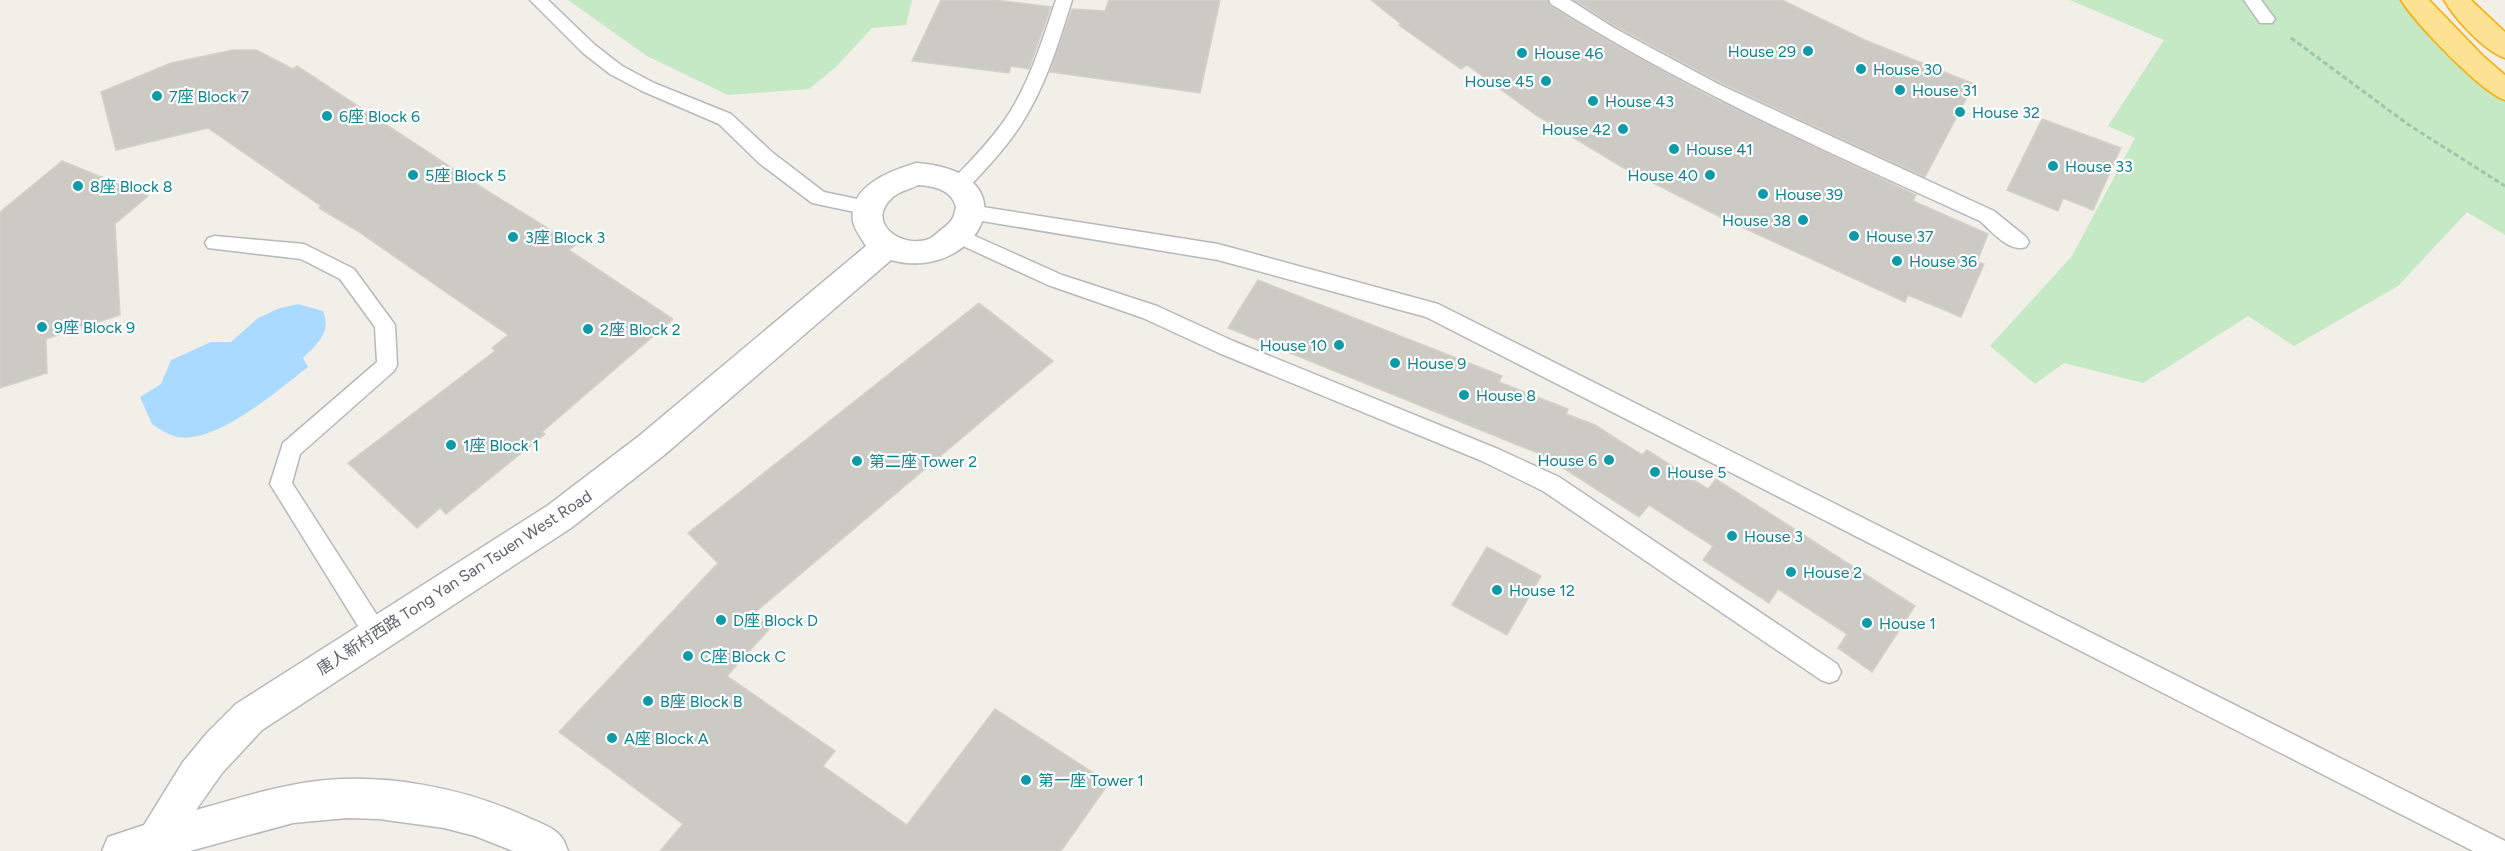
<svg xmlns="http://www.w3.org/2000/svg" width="2505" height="851" font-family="Figtree,'Noto Sans TC',sans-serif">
  <rect width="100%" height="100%" fill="#f1efe8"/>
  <path fill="#c5e8c5" d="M568,0H912L906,25L872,28L836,67L809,89L728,95L647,56Z
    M2070,0H2417L2505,88V235L2467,212L2398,286L2294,346L2248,316L2143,383L2064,363L2035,384L1990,346L2072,256L2135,138L2108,126L2164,40Z"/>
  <path fill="#aadaff" d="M298,304L323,311C332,332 317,344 303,358L308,367C278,390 217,444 177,437C168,435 159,429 152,424L140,397L161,384L171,360L211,342H231L258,318L280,308Z"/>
  <path fill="#cccac5" stroke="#d6d1c6" stroke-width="1.5" d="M941,0H996L1051,7L1029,69L1011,66L1009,73L912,61Z
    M1109,0H1220L1200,93L1050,72L1072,9L1105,11Z
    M1371,0H1547L1550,6L1602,37L1707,95L1916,195L1913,201L1988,234L1977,262L1984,264L1961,317L1908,295L1905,302L1722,218L1622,167L1536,115L1467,65L1461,69L1399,25L1401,24Z
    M1574,0H1782L1865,40L1974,84L1925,177L1721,83L1615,26Z
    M233,50H256L293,69L297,66L481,187L575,245L569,250L673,319L542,432L545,434L446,514L440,508L417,528L348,463L495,351L492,348L508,335L356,230L319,208L321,206L208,128L116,150L101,92L171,63Z
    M2042,119L2121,148L2093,210L2063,198L2058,211L2007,190Z
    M62,161L148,196L115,224L120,315L46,339L47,373L0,388V212Z
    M1258,280L1502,376L1499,382L1568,409L1566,414L1595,425L1642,455L1647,450L1708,489L1716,479L1915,606L1872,672L1838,648L1847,634L1778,589L1769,603L1703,560L1713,546L1649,505L1639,517L1545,456L1228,328Z
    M979,303L1053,361L753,614L772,626L727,676L835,751L823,766L907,825L995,709L1109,783L1061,851H660L683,824L559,732L718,563L688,533Z
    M1487,547L1541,576L1507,635L1452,605Z"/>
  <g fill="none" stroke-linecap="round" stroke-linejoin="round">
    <defs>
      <path id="service" d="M530,0H548L595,45L622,66L654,83L731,114L773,153L824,192L876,203L878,208L876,213L869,215L812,203L759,163L719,124L642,91L610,74L583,53Z
        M1056,0H1072C1059,42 1046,85 1022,123C1006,148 986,169 966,190L959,192L952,190L950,185L952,180C973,159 994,137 1010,112C1031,78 1043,38 1056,0Z
        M1549,0H1570L1614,28L1720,85L1994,211L2026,237L2029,242L2026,247C2009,253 1992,231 1980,221C1834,155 1688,90 1551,4Z
        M2244,0H2261L2275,19L2272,23H2260Z
        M970,205L1218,244L1438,304L2505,841V851H2473L1426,317L1218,260L970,219L963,217L961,212L963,207Z
        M957,228L1062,275L1157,306L1233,341L1498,449L1559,477L1837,664L1841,672L1837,680L1829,683L1821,680L1543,491L1482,461L1219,353L1143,318L1048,285L950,240L947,235L950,230Z
        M215,236L304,244L354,269L395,325L397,365L394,371L300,454L292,483L384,626L388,634L384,642L376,645L368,642L270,484L283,443L377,362L375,327L340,279L301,259L208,248L205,243L208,238Z"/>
      <path id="minor" d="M916,163C1038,172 976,284 891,260L663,456L571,528L262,730L222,773L196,810C236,799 276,786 317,781C386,773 464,788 527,817C538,822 556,828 562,838C565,842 566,847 568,851H513L475,836L444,828L379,819L347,818L293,823L190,851H102L108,837L144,825L183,762L207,733L236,704L547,506L639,436L866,246C862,239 854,229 853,221C848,186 890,171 916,163ZM918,185C934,186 952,190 956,207C954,218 951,223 942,229C938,232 934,236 931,238C904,251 863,223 893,197C900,191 911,189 918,185Z"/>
      <path id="motorway" d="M2401,0H2429L2484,57L2505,75V100C2482,93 2414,22 2401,0Z
        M2444,0H2471L2505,32V58C2484,51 2455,19 2444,0Z"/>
    </defs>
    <use href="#service" stroke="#b5b8bc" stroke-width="3"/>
    <use href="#minor" stroke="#b5b8bc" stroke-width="3"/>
    <use href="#motorway" stroke="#f9ab00" stroke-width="3"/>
    <path stroke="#9cc7a9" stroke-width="3" stroke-dasharray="5 3" stroke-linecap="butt" d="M2291,38L2409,125L2505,186"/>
    <use href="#service" fill="#fff" fill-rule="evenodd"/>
    <use href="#minor" fill="#fff" fill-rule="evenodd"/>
    <use href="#motorway" fill="#fde293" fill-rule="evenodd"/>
  </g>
  <g fill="#0f9aa8" stroke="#fff" stroke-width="2">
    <circle cx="1808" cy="51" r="6"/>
    <circle cx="1522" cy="53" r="6"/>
    <circle cx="1861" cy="69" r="6"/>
    <circle cx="1546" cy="81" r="6"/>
    <circle cx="1900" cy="90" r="6"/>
    <circle cx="157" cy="96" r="6"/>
    <circle cx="1593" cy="101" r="6"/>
    <circle cx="1960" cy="112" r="6"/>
    <circle cx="327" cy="116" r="6"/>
    <circle cx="1623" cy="129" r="6"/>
    <circle cx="1674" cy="149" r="6"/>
    <circle cx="2053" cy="166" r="6"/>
    <circle cx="413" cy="175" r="6"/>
    <circle cx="1710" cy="175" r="6"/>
    <circle cx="78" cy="186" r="6"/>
    <circle cx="1763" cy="194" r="6"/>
    <circle cx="1803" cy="220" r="6"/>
    <circle cx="1854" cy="236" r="6"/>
    <circle cx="513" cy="237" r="6"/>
    <circle cx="1897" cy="261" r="6"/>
    <circle cx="42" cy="327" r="6"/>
    <circle cx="588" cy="329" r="6"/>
    <circle cx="1339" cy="345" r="6"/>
    <circle cx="1395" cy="363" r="6"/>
    <circle cx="1464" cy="395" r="6"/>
    <circle cx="451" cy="445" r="6"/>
    <circle cx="1609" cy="460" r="6"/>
    <circle cx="857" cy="461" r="6"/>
    <circle cx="1655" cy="472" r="6"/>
    <circle cx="1732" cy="536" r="6"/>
    <circle cx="1791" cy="572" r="6"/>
    <circle cx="1497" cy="590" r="6"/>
    <circle cx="721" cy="620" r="6"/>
    <circle cx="1867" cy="623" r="6"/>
    <circle cx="688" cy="656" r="6"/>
    <circle cx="648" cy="701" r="6"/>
    <circle cx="612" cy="738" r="6"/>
    <circle cx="1026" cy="780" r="6"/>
  </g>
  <g text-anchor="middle" stroke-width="4.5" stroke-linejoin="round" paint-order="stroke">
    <g font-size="16" fill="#0d838f" stroke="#fff" text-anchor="start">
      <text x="1796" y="57" text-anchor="end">House 29</text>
      <text x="1534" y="59">House 46</text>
      <text x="1873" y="75">House 30</text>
      <text x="1534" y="87" text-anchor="end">House 45</text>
      <text x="1912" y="96">House 31</text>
      <text x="169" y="102">7座 Block 7</text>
      <text x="1605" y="107">House 43</text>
      <text x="1972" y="118">House 32</text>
      <text x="339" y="122">6座 Block 6</text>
      <text x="1611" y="135" text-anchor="end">House 42</text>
      <text x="1686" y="155">House 41</text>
      <text x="2065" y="172">House 33</text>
      <text x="425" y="181">5座 Block 5</text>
      <text x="1698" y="181" text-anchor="end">House 40</text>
      <text x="90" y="192">8座 Block 8</text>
      <text x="1775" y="200">House 39</text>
      <text x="1791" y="226" text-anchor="end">House 38</text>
      <text x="1866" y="242">House 37</text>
      <text x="525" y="243">3座 Block 3</text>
      <text x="1909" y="267">House 36</text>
      <text x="54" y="333">9座 Block 9</text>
      <text x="600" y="335">2座 Block 2</text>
      <text x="1327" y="351" text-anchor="end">House 10</text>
      <text x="1407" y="369">House 9</text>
      <text x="1476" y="401">House 8</text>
      <text x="463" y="451">1座 Block 1</text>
      <text x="1597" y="466" text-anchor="end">House 6</text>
      <text x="869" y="467">第二座 Tower 2</text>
      <text x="1667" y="478">House 5</text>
      <text x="1744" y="542">House 3</text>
      <text x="1803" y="578">House 2</text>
      <text x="1509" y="596">House 12</text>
      <text x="733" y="626">D座 Block D</text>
      <text x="1879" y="629">House 1</text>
      <text x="700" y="662">C座 Block C</text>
      <text x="660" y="707">B座 Block B</text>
      <text x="624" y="744">A座 Block A</text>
      <text x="1038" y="786">第一座 Tower 1</text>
    </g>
    <g font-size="16" fill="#5f6368" stroke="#fff">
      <text transform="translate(454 582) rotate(-33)" y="6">唐人新村西路 Tong Yan San Tsuen West Road</text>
    </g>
  </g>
</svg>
